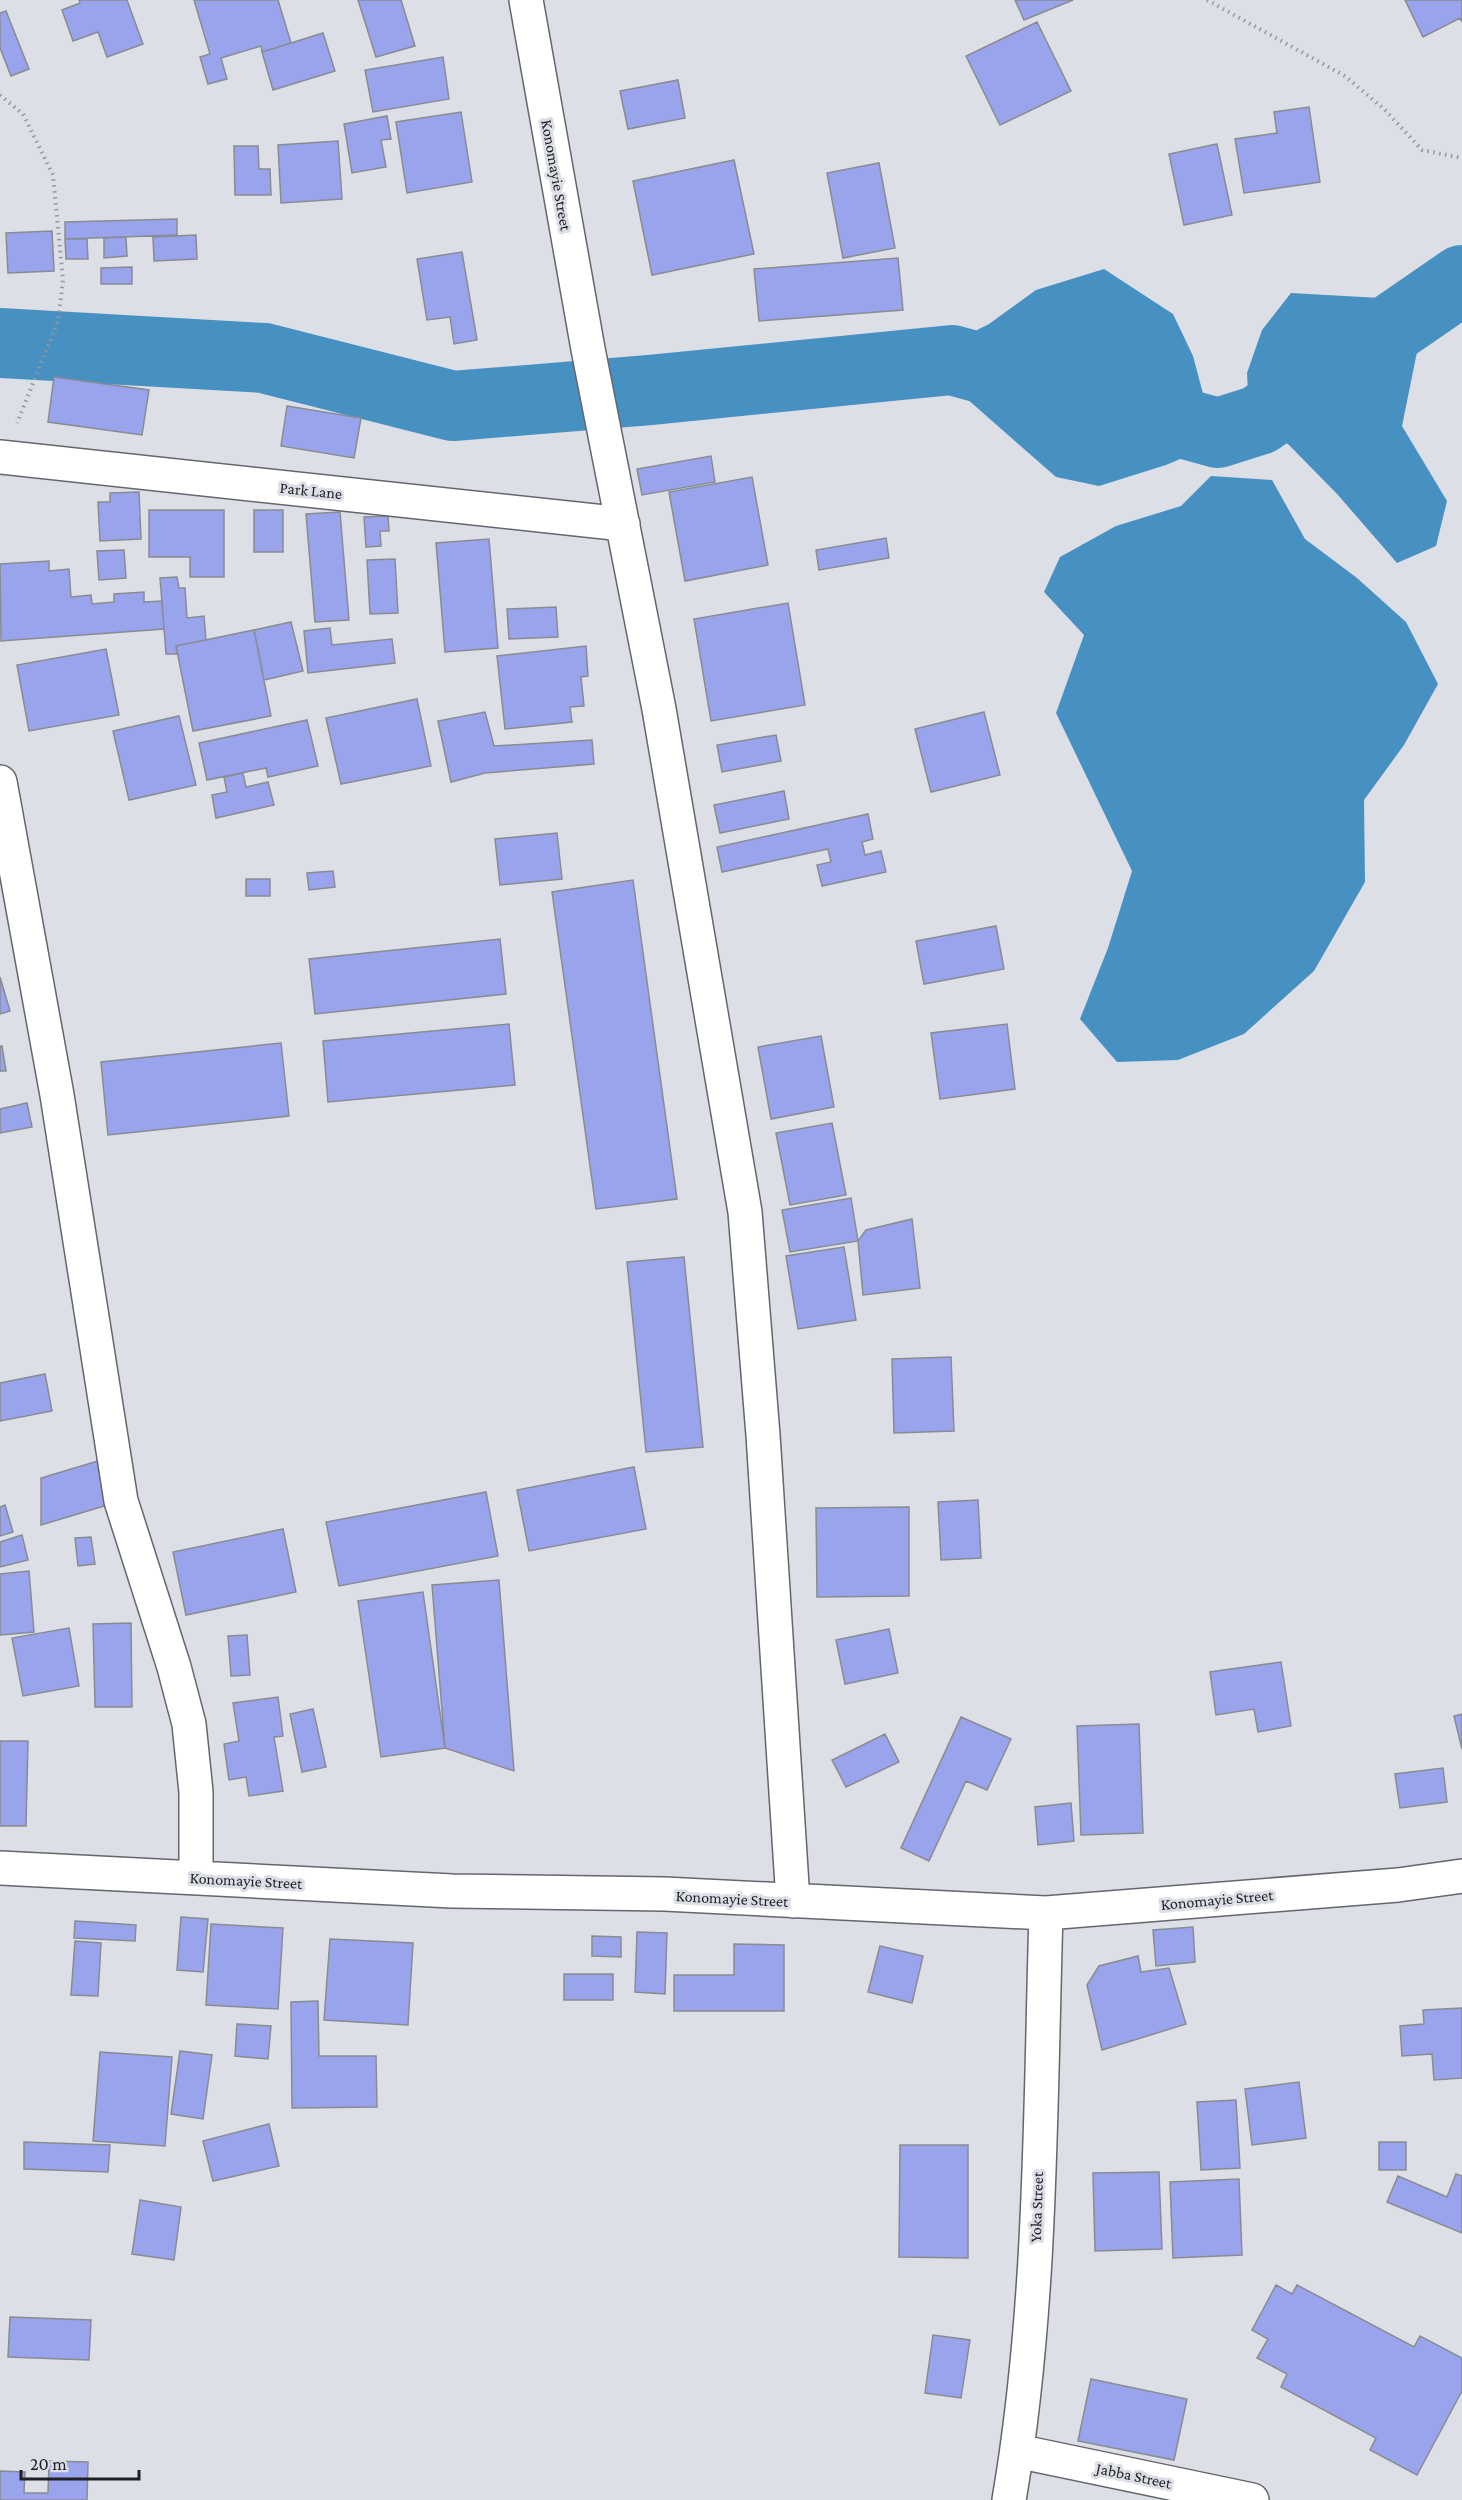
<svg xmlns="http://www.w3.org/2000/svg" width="1462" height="2500" font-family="'Crimson Pro',serif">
  <rect width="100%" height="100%" fill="#dddfe6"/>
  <path fill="#4791c2" d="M1104,269L1173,314L1193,356L1210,420L1223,441L1166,465L1099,486L1056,477L966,398L947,345L989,324L1036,290Z
    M1291,293L1434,301L1418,347L1402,426L1447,501L1436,546L1397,563L1338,495L1290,446L1249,411L1247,373L1262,330Z
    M1211,476L1272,480L1305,539L1357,578L1406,622L1438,684L1404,745L1364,800L1365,882L1314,971L1244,1034L1178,1060L1117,1062L1080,1019L1108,948L1132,871L1056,713L1084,635L1044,592L1060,557L1116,526L1181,506Z"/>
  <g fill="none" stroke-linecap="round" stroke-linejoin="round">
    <path stroke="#4791c2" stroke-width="70" d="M0,343L264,358L453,406L650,390L952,360L1218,433L1259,420L1462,280"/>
  </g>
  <path fill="#99a4ec" stroke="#898b92" stroke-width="1.5" d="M79,0H127L143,44L107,57L98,32L73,41L62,10L80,3Z
    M194,0H278L291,43L262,52L261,46L221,58L227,79L208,84L200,57L210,54Z
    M358,0H401L415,46L376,57Z
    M1015,0H1073L1024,20Z
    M1405,0H1462V22L1460,18L1423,37Z
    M6,11L29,69L11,76L0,48V13Z
    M1037,22L1071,91L1000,125L966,56Z
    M323,33L335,71L273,90L262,52Z
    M443,57L449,99L373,112L365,70Z
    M678,80L685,118L628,129L620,91Z
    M1309,107L1320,182L1244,193L1235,139L1277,133L1274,112Z
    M461,112L472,182L407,193L396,122Z
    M387,116L391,139L381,140L386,167L352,173L344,124Z
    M338,141L342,199L281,203L278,145Z
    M1217,144L1232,215L1184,225L1169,154Z
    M234,146H258L259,169H270L271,195H235Z
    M734,160L754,254L652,275L633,181Z
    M879,163L895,248L843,258L827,173Z
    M177,219V235L65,239V222Z
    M52,231L54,271L8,273L6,233Z
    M196,235L197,259L154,261L153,237Z
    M126,237L127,256L104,258V238Z
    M65,239H87L88,259H66Z
    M462,252L477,340L454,344L450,317L427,320L417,259Z
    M898,258L903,310L759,321L754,269Z
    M132,267V284H101V268Z
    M54,377L149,390L142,435L48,422Z
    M287,406L361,418L354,458L281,446Z
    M711,456L715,482L642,495L637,469Z
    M752,477L768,565L685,581L669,492Z
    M139,492L141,539L100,541L98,502H110V493Z
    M149,510H224V577H190V557H149Z
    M254,510H283V552H254Z
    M340,512L349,620L315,622L306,514Z
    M388,516L389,531H380L381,546L366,547L364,517Z
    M886,538L889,558L819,570L816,550Z
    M489,539L498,648L445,652L436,543Z
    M124,550L126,578L99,580L97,551Z
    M395,559L398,613L370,614L367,560Z
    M49,561V571L69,569L71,597L91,595L92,604L114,602V594L144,592V602L162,601L164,629L1,641L0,564Z
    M177,577L179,588H185L187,618L204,616L206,640L176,646L177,654H166L160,578Z
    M788,603L805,705L711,721L694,619Z
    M556,607L558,637L509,639L507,609Z
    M291,622L303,671L264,680L254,630Z
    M330,628L332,645L392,639L395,663L308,673L304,631Z
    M254,630L271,716L193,731L176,646Z
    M586,646L588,676L581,677L584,706L570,707L572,722L505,729L497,656Z
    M106,649L119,715L29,731L17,665Z
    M417,699L431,766L341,784L326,718Z
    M485,712L494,746L592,740L594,764L485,773L451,782L438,721Z
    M984,712L1000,775L931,792L915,729Z
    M179,716L196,785L129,800L113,731Z
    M307,720L318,766L268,777L266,768L207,780L199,743Z
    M776,735L781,761L722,772L717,745Z
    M243,773L246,787L268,782L274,805L216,818L212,795L227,792L224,777Z
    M784,791L789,819L720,833L714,805Z
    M868,814L873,839L862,842L865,855L881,851L886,872L822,886L817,865L831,862L828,849L722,872L717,847Z
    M557,833L562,879L500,885L495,839Z
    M333,871L335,887L309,890L307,873Z
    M246,879H270V896H246Z
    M633,880L677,1199L596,1209L552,892Z
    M996,926L1004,969L924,984L916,941Z
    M500,939L506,994L315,1014L309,959Z
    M0,977L10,1011L0,1014Z
    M509,1024L515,1085L328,1102L323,1041Z
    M1007,1024L1015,1089L940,1099L931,1033Z
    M821,1036L834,1107L771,1119L758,1047Z
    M281,1043L289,1116L108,1135L101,1062Z
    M0,1046H2L6,1071H0Z
    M27,1103L32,1127L0,1133V1109Z
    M832,1123L846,1195L790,1205L776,1133Z
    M851,1198L858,1241L790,1252L782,1210Z
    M912,1219L920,1288L863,1295L858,1241L866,1230Z
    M844,1247L856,1320L798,1329L786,1256Z
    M684,1257L703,1447L646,1452L627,1262Z
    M951,1357L954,1431L894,1433L892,1359Z
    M45,1374L52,1411L0,1421V1383Z
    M108,1458L121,1501L41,1525V1478Z
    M634,1467L646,1529L529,1551L517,1490Z
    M486,1492L498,1556L339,1586L326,1522Z
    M978,1500L981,1558L941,1560L938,1502Z
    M5,1505L13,1532L0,1536V1507Z
    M909,1507V1596L817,1597L816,1508Z
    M283,1529L296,1592L186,1615L173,1552Z
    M22,1535L28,1560L0,1567V1542Z
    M91,1537L95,1564L78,1566L75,1538Z
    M29,1571L34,1632L0,1635V1574Z
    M499,1580L514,1771L445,1748L432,1585Z
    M423,1592L445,1748L381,1757L358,1601Z
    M131,1623L132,1707H95L93,1624Z
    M69,1628L79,1686L23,1696L12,1638Z
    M889,1629L898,1673L845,1684L836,1640Z
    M247,1635L250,1675L231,1676L228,1636Z
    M1281,1662L1291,1726L1258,1732L1254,1709L1216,1715L1210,1672Z
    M278,1697L283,1736L274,1737L283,1791L249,1796L246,1777L229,1780L224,1744L239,1741L233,1703Z
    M313,1709L326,1767L302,1772L290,1714Z
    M1462,1714V1749L1454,1716Z
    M961,1717L1011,1739L987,1790L966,1781L929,1861L901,1848Z
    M1139,1724L1143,1833L1081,1835L1077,1726Z
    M885,1734L899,1762L846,1787L832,1760Z
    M0,1741H28L26,1826H0Z
    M1443,1768L1447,1802L1400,1808L1395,1774Z
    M1071,1803L1074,1841L1038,1845L1035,1807Z
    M181,1917L208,1919L203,1972L177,1970Z
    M75,1921L136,1925L135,1941L74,1938Z
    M211,1924L283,1928L278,2009L206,2005Z
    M1193,1927L1195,1962L1156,1966L1153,1930Z
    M637,1932L667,1933L665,1994L635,1992Z
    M592,1936L621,1937V1957L592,1956Z
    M330,1939L413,1943L408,2025L324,2020Z
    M75,1941L101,1943L98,1996L71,1995Z
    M734,1944L784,1945V2011H674V1975H734Z
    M880,1946L923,1956L912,2003L868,1992Z
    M1138,1956L1141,1972L1169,1968L1186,2024L1102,2050L1087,1985L1099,1966Z
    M564,1974H613V2000H564Z
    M318,2001L319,2056H376L377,2107L292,2108L291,2002Z
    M1462,2008V2078L1434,2080L1432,2054L1402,2056L1400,2026L1424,2024L1423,2010Z
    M237,2024L271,2026L268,2059L235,2056Z
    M180,2051L212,2055L203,2119L171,2114Z
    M100,2052L172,2057L165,2146L93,2141Z
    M1299,2082L1306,2138L1252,2145L1245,2089Z
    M1236,2100L1240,2168L1201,2170L1197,2102Z
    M269,2124L279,2166L213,2181L203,2141Z
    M24,2142L110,2145L108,2172L24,2169Z
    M1379,2142H1406V2170H1379Z
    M900,2145H968V2258L899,2257Z
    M1159,2172L1162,2249L1095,2251L1093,2173Z
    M1456,2174L1462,2176V2233L1387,2202L1398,2176L1447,2197Z
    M1239,2179L1242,2255L1173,2258L1170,2182Z
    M140,2200L181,2207L174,2260L132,2254Z
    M1276,2285L1292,2294L1297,2285L1414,2347L1420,2336L1462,2358V2391L1417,2475L1370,2450L1376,2438L1281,2387L1287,2374L1257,2358L1268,2339L1252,2330Z
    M10,2317L91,2320L89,2360L8,2357Z
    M933,2335L970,2340L961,2398L925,2393Z
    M1091,2379L1187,2399L1174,2460L1078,2441Z
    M49,2461L88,2462L87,2500H0V2471L25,2472L24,2493H48Z"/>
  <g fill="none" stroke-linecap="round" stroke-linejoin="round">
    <defs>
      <path id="street" d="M526,0L588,349L659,709L745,1212L763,1435L793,1901
        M0,457L623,524
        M0,782L57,1095L121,1501L174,1667L189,1724L196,1792V1877
        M0,1868L452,1891L664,1894L1046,1913L1398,1885L1462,1876
        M1017,2451L1252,2500
        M1009,2500C1042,2307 1040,2109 1046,1913"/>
    </defs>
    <use href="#street" stroke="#65666d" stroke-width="36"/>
    <path stroke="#96989d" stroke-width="4" stroke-dasharray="1.5 4.5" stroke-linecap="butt" d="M1207,0L1345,76L1385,110L1422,150L1462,158
      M0,95L23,114L53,175L63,280L58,321L17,423"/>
    <use href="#street" stroke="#fff" stroke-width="33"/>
  </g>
  <g text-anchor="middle" stroke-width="6" stroke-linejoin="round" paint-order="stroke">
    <g font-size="16" fill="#1f2023" stroke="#dddfe6">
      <text transform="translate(557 175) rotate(80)" y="6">Konomayie Street</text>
      <text transform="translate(311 490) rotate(6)" y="6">Park Lane</text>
      <text transform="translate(246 1880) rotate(3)" y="6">Konomayie Street</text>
      <text transform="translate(732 1898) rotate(3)" y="6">Konomayie Street</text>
      <text transform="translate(1217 1899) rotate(-5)" y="6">Konomayie Street</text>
      <text transform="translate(1036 2207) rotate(-88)" y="6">Yoka Street</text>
      <text transform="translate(1134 2475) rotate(12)" y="6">Jabba Street</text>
    </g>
  </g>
  <path d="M21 2470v9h118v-9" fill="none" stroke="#1f2023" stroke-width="3"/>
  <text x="30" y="2470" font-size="18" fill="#1f2023" stroke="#dddfe6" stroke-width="4.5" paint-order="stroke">20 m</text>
</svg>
